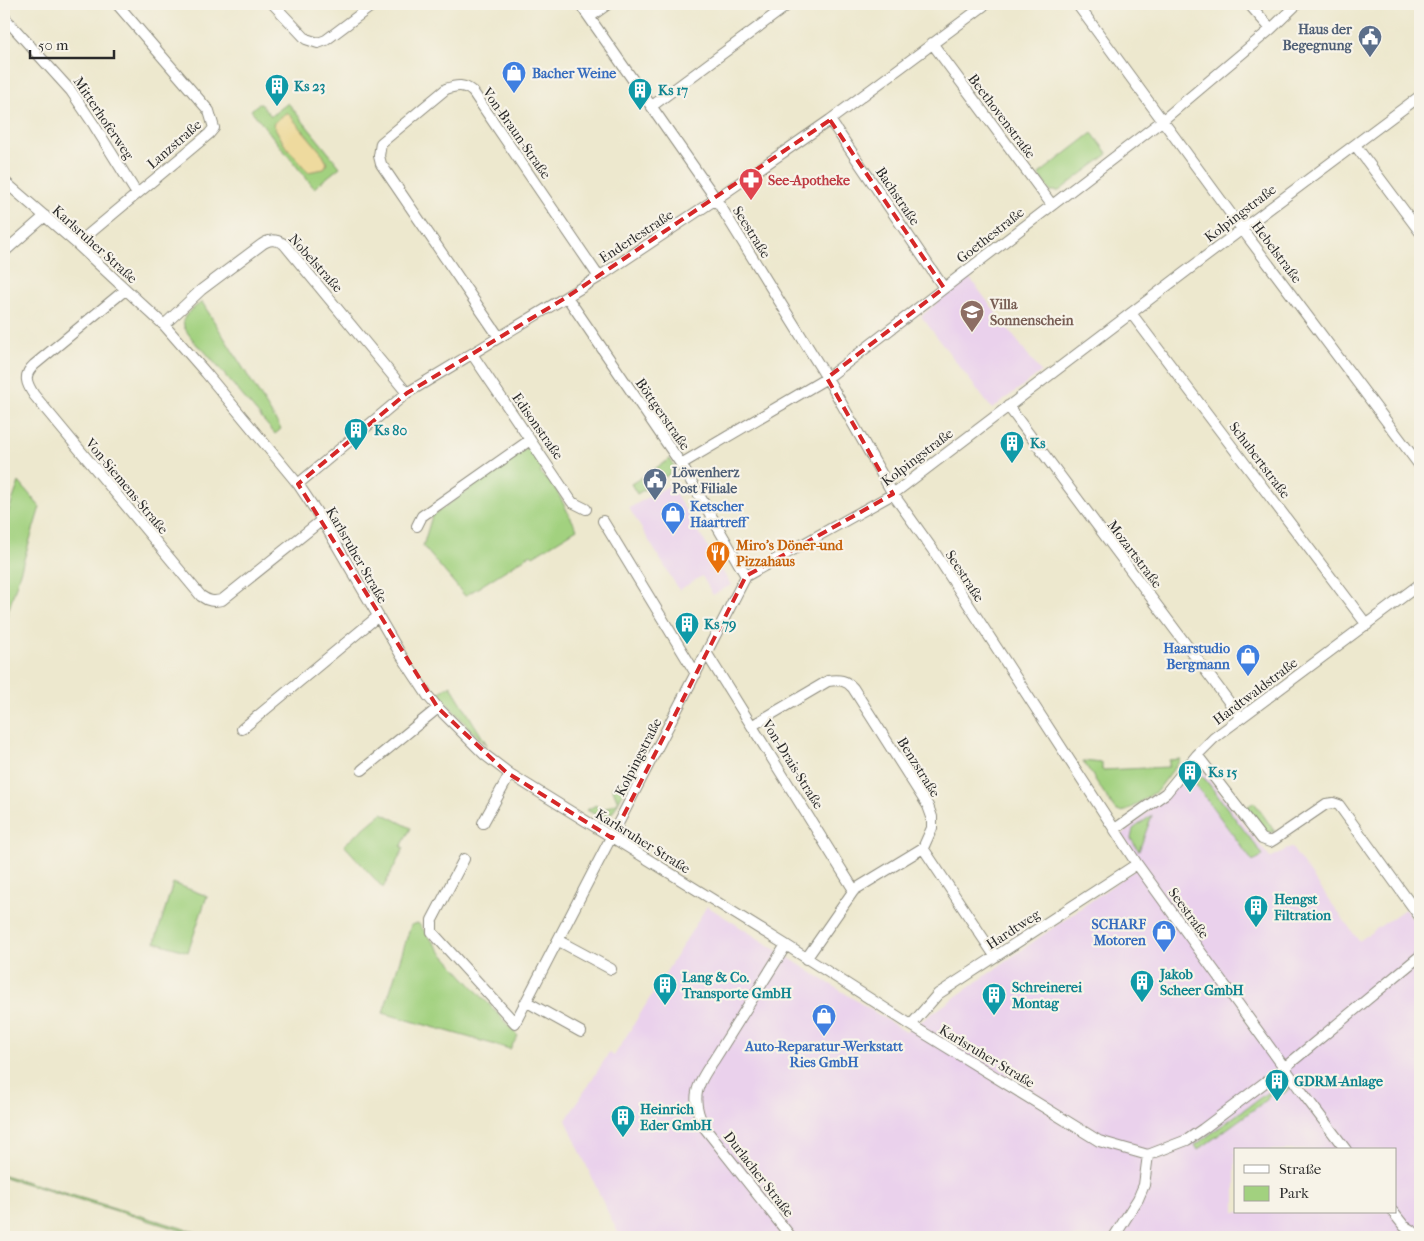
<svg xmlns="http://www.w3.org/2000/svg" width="1424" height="1241" font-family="'IM FELL French Canon',serif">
  <rect width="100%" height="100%" fill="#f7f3e8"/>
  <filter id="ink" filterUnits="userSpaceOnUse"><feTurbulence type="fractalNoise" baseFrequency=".02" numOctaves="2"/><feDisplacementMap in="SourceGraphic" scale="10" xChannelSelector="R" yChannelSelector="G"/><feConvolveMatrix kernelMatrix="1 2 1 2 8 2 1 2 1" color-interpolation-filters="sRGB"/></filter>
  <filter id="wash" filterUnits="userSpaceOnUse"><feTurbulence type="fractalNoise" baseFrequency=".0096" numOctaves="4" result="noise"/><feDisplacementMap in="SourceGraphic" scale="20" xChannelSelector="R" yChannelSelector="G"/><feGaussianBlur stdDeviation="1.12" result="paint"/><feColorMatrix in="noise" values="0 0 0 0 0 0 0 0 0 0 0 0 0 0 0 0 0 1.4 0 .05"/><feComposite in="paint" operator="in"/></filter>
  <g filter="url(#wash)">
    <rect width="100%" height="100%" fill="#ede8ce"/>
    <path fill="#ead1ec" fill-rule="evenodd" d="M969,277L1041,372L992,409L921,316Z
      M670,485L731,585L713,595L702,576L679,590L629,508Z
      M1198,765L1270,858L1291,847L1359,941L1405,909L1420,929V1231L1413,1237H620L601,1198L566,1120L609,1053L614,1056L707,906L906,1032L1143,864L1122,835ZM1235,1150H1395V1212H1235Z"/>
    <path fill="#a2d17f" stroke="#667e55" d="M288,103L340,167L314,188L251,110L258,104H261L271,116Z
      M1092,133L1108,154L1059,191H1050L1039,174Z
      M202,302L281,429L275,434L201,347L198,346C179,323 177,320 202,302Z
      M528,447L543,469L540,472L546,480L549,478C560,495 567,512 577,529L533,556L531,554L465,596L423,546L432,516Z
      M670,459L676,470L637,494L631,484Z
      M19,482L40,507L4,625V524Z
      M451,685V686L487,745L471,730L438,693Z
      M1181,759L1157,791L1126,811L1120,812L1115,810L1083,761L1102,763V770L1169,767V760Z
      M1197,773L1205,779L1263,855L1253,862L1190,777Z
      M624,779L627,784H628L613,812C602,818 597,816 587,810L596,805L600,811L618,802L612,787Z
      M1254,802L1275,832H1266L1247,807Z
      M382,813L411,828L401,847L404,848L383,888L344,845Z
      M1152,815L1139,851L1131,839L1133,829Z
      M173,883L207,896L188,952L155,942Z
      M418,923L441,952L518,1036L510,1049L383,1013L411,925Z
      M1281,1085L1289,1089L1283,1094L1279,1088L1267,1097L1268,1099L1198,1150L1195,1145L1275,1087Z
      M4,1175L212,1237H203L4,1177Z"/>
    <path fill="#eeda9e" stroke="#8c8264" d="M287,112L321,152L327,163L324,169L308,172L284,144L273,124Z"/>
  </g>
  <g filter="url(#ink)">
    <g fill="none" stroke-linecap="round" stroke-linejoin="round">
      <defs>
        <path id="minor" d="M273,4L306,39L318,43L326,40L374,4
          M580,4L716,199L827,378L893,494L935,553L1137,864L1302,1092L1346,1150
          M1077,4L1242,229L1420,466
          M1249,4L1271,29
          M4,17L71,91L94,125L137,194
          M590,17L608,4
          M932,43L1052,205
          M652,106L789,4
          M830,120L944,288
          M1355,145L1420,232
          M4,181L77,244L164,325L206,373L298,484L322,520L401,655L428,696L438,708L485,755L510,774L786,945L911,1025L1099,1141L1148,1155L1187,1140L1203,1129L1284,1068L1420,956
          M77,244L209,134L214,128L209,111L117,4
          M4,252L45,216
          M125,290L34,365C23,375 26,383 34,395L201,596C208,601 213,602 222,600L322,520
          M567,297L681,464L746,576
          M1131,313L1367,625
          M164,325L201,290L261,245C269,239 275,239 284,244L407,393
          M499,337L381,164L379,156L381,143L446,89C457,85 464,84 473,92L599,277
          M472,354L572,502L586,509
          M1008,406L1241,718
          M681,464L827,378L1163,120L1271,29L1297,4
          M298,484L407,393L599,277L716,199L830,120L986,4
          M603,521L696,674
          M417,526L422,516L530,440
          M707,654L854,890
          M753,725L828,681C839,679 846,680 853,688L928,806L932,817V828L923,848L854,890L806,959
          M242,729L377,617
          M1197,755L1262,839L1270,842L1275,839L1326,804L1333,803L1339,805L1420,917
          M362,770L438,708
          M483,823L510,774
          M1115,829L1166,793L1197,755L1214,738L1420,584
          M923,848L995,956
          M464,859L432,920V932L515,1023L746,576L893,494L1205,257L1420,96
          M559,941L611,969
          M786,945L714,1060C696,1085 690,1098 704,1127L791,1237
          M527,1002L581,1032
          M911,1025L938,994L1137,864
          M1393,1212L1404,1226L1414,1232
          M1114,1237L1138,1199L1144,1185L1148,1155"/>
      </defs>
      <use href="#minor" stroke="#8c8a7c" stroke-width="12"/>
      <use href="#minor" stroke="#fff" stroke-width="10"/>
    </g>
  </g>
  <path fill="none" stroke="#d62828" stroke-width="4" stroke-dasharray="10 6" stroke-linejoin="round" d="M830,120L944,288L827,378L893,494L746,576L612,838L506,772L438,708L298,484L407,393L567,297Z"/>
  <defs>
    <symbol id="civic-pin" viewBox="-11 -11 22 30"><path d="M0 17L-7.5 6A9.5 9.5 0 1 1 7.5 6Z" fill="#5c6f8a" stroke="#f7f3e8"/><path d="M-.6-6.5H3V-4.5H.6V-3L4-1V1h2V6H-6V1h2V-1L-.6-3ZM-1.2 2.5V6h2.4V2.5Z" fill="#fff"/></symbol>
    <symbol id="shop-pin" viewBox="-11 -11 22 30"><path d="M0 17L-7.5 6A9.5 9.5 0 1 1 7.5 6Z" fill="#3f7fe0" stroke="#f7f3e8"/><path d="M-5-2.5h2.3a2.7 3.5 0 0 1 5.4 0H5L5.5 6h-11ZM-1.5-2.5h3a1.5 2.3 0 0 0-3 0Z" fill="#fff"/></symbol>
    <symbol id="building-pin" viewBox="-11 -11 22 30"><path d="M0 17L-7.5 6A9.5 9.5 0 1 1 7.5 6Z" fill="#0f9aa8" stroke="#f7f3e8"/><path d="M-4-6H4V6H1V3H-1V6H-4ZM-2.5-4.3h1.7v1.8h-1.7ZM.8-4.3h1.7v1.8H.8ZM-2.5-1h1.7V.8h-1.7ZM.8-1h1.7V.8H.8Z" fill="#fff"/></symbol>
    <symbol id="pharmacy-pin" viewBox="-11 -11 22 30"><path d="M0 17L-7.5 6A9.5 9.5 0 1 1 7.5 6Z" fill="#e0444e" stroke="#f7f3e8"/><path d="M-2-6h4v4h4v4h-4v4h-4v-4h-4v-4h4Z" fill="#fff"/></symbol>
    <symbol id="school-pin" viewBox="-11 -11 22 30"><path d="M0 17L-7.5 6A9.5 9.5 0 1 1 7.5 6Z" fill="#8d6e63" stroke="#f7f3e8"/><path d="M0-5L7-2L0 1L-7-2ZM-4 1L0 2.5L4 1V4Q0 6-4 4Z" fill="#fff"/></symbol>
    <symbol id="restaurant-pin" viewBox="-11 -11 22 30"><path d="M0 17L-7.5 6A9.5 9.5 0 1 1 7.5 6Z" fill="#e8710a" stroke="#f7f3e8"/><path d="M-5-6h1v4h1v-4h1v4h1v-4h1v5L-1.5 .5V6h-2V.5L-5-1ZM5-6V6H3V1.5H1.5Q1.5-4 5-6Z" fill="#fff"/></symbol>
  </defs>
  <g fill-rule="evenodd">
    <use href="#civic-pin" x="1356" y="23" width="28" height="38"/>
    <use href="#shop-pin" x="500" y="59" width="28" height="38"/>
    <use href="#building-pin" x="263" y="72" width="28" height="38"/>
    <use href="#building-pin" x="626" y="76" width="28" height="38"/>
    <use href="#pharmacy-pin" x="737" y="166" width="28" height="38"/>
    <use href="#school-pin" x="958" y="298" width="28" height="38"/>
    <use href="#building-pin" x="342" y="416" width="28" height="38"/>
    <use href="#building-pin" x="998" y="429" width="28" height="38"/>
    <use href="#civic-pin" x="641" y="466" width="28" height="38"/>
    <use href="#shop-pin" x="659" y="500" width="28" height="38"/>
    <use href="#restaurant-pin" x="704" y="539" width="28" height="38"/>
    <use href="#building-pin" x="673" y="610" width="28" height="38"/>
    <use href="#shop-pin" x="1234" y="642" width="28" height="38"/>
    <use href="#building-pin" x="1176" y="758" width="28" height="38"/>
    <use href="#building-pin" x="1242" y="893" width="28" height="38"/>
    <use href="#shop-pin" x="1150" y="918" width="28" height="38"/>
    <use href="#building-pin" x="1128" y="968" width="28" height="38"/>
    <use href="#building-pin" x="651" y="971" width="28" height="38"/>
    <use href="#building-pin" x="980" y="981" width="28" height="38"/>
    <use href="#shop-pin" x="810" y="1002" width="28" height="38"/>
    <use href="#building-pin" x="1263" y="1067" width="28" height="38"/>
    <use href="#building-pin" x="609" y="1103" width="28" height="38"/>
  </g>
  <g text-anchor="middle" stroke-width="4.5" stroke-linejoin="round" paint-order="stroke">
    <g font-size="14" font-weight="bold" fill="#4e5e75" stroke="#f7f3e8" text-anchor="end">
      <text x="1352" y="34">Haus der<tspan x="1352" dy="16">Begegnung</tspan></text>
      <text x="672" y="477" text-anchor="start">Löwenherz<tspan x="672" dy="16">Post Filiale</tspan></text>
    </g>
    <g font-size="14" font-weight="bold" fill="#366cbe" stroke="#f7f3e8" text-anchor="start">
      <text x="532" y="78">Bacher Weine</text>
      <text x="690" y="511">Ketscher<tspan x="690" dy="16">Haartreff</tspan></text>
      <text x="1230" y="653" text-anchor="end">Haarstudio<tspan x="1230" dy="16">Bergmann</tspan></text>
      <text x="1146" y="929" text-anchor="end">SCHARF<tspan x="1146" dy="16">Motoren</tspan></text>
      <text x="824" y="1051" text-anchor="middle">Auto-Reparatur-Werkstatt<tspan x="824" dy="16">Ries GmbH</tspan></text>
    </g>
    <g font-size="14" font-weight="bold" fill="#0d838f" stroke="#f7f3e8" text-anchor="start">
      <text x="294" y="91">Ks 23</text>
      <text x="658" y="95">Ks 17</text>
      <text x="374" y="435">Ks 80</text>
      <text x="1030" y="448">Ks</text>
      <text x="704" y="629">Ks 79</text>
      <text x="1208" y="777">Ks 15</text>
      <text x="1274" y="904">Hengst<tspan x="1274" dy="16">Filtration</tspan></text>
      <text x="1160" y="979">Jakob<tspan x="1160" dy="16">Scheer GmbH</tspan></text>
      <text x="682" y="982">Lang &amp; Co.<tspan x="682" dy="16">Transporte GmbH</tspan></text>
      <text x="1012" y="992">Schreinerei<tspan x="1012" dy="16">Montag</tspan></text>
      <text x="1294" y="1086">GDRM-Anlage</text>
      <text x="640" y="1114">Heinrich<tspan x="640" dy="16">Eder GmbH</tspan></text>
    </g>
    <g font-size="14" fill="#2b2b2b" stroke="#f7f3e8">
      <text transform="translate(1002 116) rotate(53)" y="5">Beethovenstraße</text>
      <text transform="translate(104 118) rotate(56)" y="5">Mitterhoferweg</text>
      <text transform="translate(517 133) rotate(55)" y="5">Von-Braun-Straße</text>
      <text transform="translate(174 144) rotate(-41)" y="5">Lanzstraße</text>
      <text transform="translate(898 196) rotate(56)" y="5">Bachstraße</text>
      <text transform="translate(1240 213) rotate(-37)" y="5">Kolpingstraße</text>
      <text transform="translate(752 232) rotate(58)" y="5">Seestraße</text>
      <text transform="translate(990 235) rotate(-38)" y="5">Goethestraße</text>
      <text transform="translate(636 236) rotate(-33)" y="5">Enderlestraße</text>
      <text transform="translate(95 244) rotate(42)" y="5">Karlsruher Straße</text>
      <text transform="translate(1277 252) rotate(53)" y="5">Hebelstraße</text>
      <text transform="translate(316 263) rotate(48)" y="5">Nobelstraße</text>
      <text transform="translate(663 414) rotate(55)" y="5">Böttgerstraße</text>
      <text transform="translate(538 426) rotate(55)" y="5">Edisonstraße</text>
      <text transform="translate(917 457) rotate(-37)" y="5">Kolpingstraße</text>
      <text transform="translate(1260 460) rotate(53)" y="5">Schubertstraße</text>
      <text transform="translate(127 486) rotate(50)" y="5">Von-Siemens-Straße</text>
      <text transform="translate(1135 554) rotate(53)" y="5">Mozartstraße</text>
      <text transform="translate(357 555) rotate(60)" y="5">Karlsruher Straße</text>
      <text transform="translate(965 576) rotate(57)" y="5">Seestraße</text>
      <text transform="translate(1255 691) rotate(-37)" y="5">Hardtwaldstraße</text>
      <text transform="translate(638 757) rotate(-63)" y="5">Kolpingstraße</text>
      <text transform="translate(793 764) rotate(58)" y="5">Von-Drais-Straße</text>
      <text transform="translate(919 767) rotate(58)" y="5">Benzstraße</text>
      <text transform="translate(643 841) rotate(32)" y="5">Karlsruher Straße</text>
      <text transform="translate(1189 913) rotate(54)" y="5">Seestraße</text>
      <text transform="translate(1013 929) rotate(-33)" y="5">Hardtweg</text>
      <text transform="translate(987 1056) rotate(31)" y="5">Karlsruher Straße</text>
      <text transform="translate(759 1174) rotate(52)" y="5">Durlacher Straße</text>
    </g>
    <g font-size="14" font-weight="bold" fill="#be3a42" stroke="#f7f3e8" text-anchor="start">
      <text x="768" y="185">See-Apotheke</text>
    </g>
    <g font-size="14" font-weight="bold" fill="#785e54" stroke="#f7f3e8" text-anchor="start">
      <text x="990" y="309">Villa<tspan x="990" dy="16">Sonnenschein</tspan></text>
    </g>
    <g font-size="14" font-weight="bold" fill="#c56008" stroke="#f7f3e8" text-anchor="start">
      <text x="736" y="550">Miro's Döner-und<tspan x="736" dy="16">Pizzahaus</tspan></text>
    </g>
  </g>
  <rect width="1424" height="1241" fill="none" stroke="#f7f3e8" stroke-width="20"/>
  <rect x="1234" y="1148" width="162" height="65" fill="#f7f3e8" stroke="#a5a39c"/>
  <rect x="1244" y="1165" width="25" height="8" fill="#ffffff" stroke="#a5a39c"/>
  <text x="1279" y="1174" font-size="15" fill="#2b2b2b">Straße</text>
  <rect x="1244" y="1186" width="25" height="15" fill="#a2d17f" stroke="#a5a39c"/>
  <text x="1279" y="1198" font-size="15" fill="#2b2b2b">Park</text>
  <path d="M30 50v8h84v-8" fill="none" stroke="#2b2b2b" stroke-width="2.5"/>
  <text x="38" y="50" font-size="15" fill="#2b2b2b" stroke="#f7f3e8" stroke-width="4" paint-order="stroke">50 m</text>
</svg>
